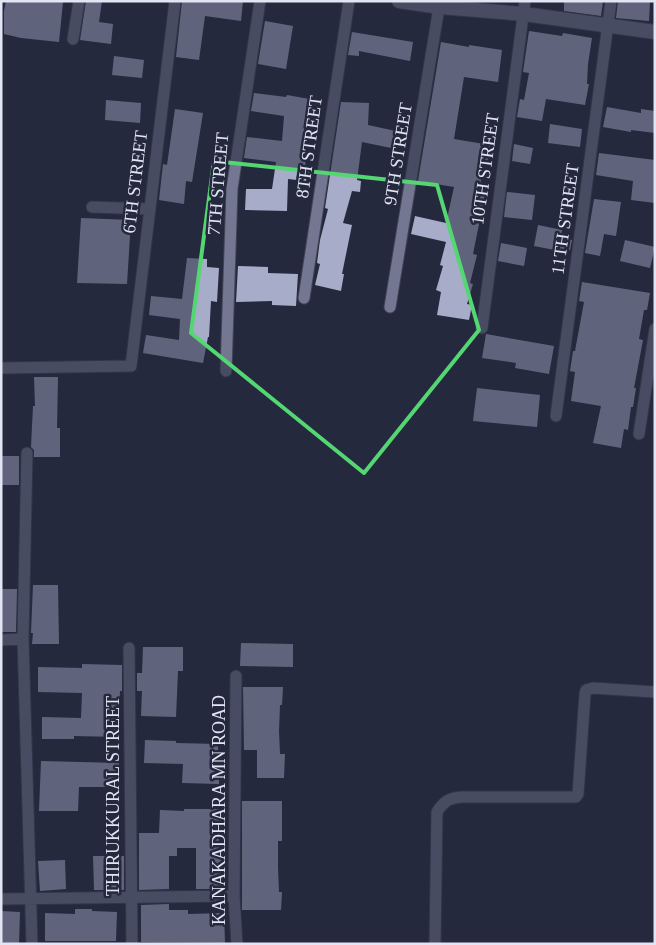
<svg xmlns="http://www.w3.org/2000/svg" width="656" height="945" font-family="'Times New Roman',serif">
  <rect width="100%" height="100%" fill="#25293e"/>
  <path fill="#a7acc8" d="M6,1L63,2L59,42L21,38L4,34V11Z
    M86,1H102L99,22L113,24L111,44L80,40Z
    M182,1H243L241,21L205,16L199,60L176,57Z
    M564,1H603L601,16L564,11Z
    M618,1H650L649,21L616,18Z
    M265,21L293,26L286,69L258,64Z
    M529,31L562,36L563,33L592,38L588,64L587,84H589L585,105L546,99L542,121L517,117L520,99L524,100L529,73L523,72Z
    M352,32L413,42L410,61L359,51V56L348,55Z
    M441,42L469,47V45L502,50L498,82L464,77L454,139L490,145L487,164L483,163L480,187L486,189L473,254L477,255L470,283L473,284L467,304L472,305L469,320L437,315L441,292L436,290L443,266L440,265L446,242L411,234L415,216L446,223L454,187L418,181Z
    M114,56L144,60L142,78L112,75Z
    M254,93L286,97L287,95L315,100L311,125H309L305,167H308L306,181L288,179L287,211L245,210L246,189H272L276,162L244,158L247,137L282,141L284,116L251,111Z
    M106,100L141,103L140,123L105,120Z
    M341,102L369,103L368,125L400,132L396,149L362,142L357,180L361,181L360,192L352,191L343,223L352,225L342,274H344L341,291L315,285L320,264L317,263L320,240L328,209L325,208Z
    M607,107L641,113V109L655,111V133L631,130V132L603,127Z
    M175,109L203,113L192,182L186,181L184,204L159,200L163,164L167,165Z
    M550,124L582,129L580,147L548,143Z
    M514,144L533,148L530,164L512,161Z
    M599,153L655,160V203L631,200L633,181L596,175Z
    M507,192L535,195L532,220L504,217Z
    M594,199L621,202L616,236L604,234L600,256L585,253Z
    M81,218L131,220L127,284L77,283Z
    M538,225L562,230L561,237L572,240L570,250L565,249V252L534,246Z
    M625,240L655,247L650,268L620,261Z
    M501,243L527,248L524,266L498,261Z
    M187,258L207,259V267L219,268L217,302L211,301L209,337H208L203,363L143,353L146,335L179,340L180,319L149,315L151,296L182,299Z
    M238,266L268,267V273L298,274L296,306L272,305V301L236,302Z
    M582,282L650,293L647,310H644L639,339L643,340L634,388H636L633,407H631L628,430L624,429L621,448L593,443L601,406L571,401L575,372L570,371L573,351H575L584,302L579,301Z
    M486,334L554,346L549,374L515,368L516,363L482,358Z
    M34,377H58L57,428H60V457H34V450L31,447L33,406H35Z
    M477,388L540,395L537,427L473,421Z
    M1,456H19V485H1Z
    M33,585H58L59,644H32L33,633H31Z
    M1,589H17L16,632H1Z
    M241,643L293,644V667L240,666Z
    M143,647H183V671H178L176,717L141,716L142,691H137V673H142Z
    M82,664L122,665V691H120L119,718H121L120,737L74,736V739H42V717L81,718L82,693L38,692V667L82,668Z
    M243,687H283L282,705H280L279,731L280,754H285L284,778H257V750H244Z
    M145,740L176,741V743L218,744L219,784L182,783L183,764L144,763Z
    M41,761L119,763V787H79L78,811H39Z
    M242,801H282V841H278V868L279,892H282L281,910H242Z
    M184,809H222V832H219V852H222L221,889H196V848H177V856H169V889L139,890V833H159L160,810L184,811Z
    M93,856H124V890H94Z
    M65,860L66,889L40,891L38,861Z
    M169,904V910H188V914L224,913L225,943L141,942V905Z
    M75,909H92V911L117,912L116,941H45V913L75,914Z
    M1,911L20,912L19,944H1Z"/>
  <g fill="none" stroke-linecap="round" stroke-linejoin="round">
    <defs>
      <path id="minor" d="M73,39L79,1
        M92,207L150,209
        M304,298L349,1
        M390,307L440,1
        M482,328L525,1
        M1,368L131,366L175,1
        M226,371L232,189L260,1
        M556,416L611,1
        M639,434L655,329
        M27,453L23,639L32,944
        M1,640L23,639
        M129,648L132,944
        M236,676L234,896L237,944
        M1,899L234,896
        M435,944L437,812C444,801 449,798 462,797H576L578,794L585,694L586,690L593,688L655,692"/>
      <path id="tertiary" d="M399,1L440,7L524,14L655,32"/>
    </defs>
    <use href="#minor" stroke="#424456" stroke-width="13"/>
    <use href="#tertiary" stroke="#424456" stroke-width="16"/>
    <use href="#minor" stroke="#737791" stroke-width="11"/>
    <use href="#tertiary" stroke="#737791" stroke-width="14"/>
  </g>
  <path d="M0 0H656V945H0ZM214,161L437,185L479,330L364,473L191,333Z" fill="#25293e" fill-opacity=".55" fill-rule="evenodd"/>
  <path fill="none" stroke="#54d672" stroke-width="4" stroke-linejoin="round" d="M214,161L437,185L479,330L364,473L191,333Z"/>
  <g text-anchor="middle" stroke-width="5" stroke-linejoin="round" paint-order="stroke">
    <g font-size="18" fill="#e2e5f3" stroke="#25293e">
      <text transform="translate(309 147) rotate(-82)" y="6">8TH STREET</text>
      <text transform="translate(398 154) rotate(-81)" y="6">9TH STREET</text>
      <text transform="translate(485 169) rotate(-82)" y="6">10TH STREET</text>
      <text transform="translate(135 182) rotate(-83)" y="6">6TH STREET</text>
      <text transform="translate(218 184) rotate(-85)" y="6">7TH STREET</text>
      <text transform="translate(565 219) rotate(-82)" y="6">11TH STREET</text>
      <text transform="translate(113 796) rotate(-90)" y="6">THIRUKKURAL STREET</text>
      <text transform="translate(219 810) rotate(-90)" y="6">KANAKADHARA MN ROAD</text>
    </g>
  </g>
  <rect width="656" height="945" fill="none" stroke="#e2e5f3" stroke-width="5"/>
</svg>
